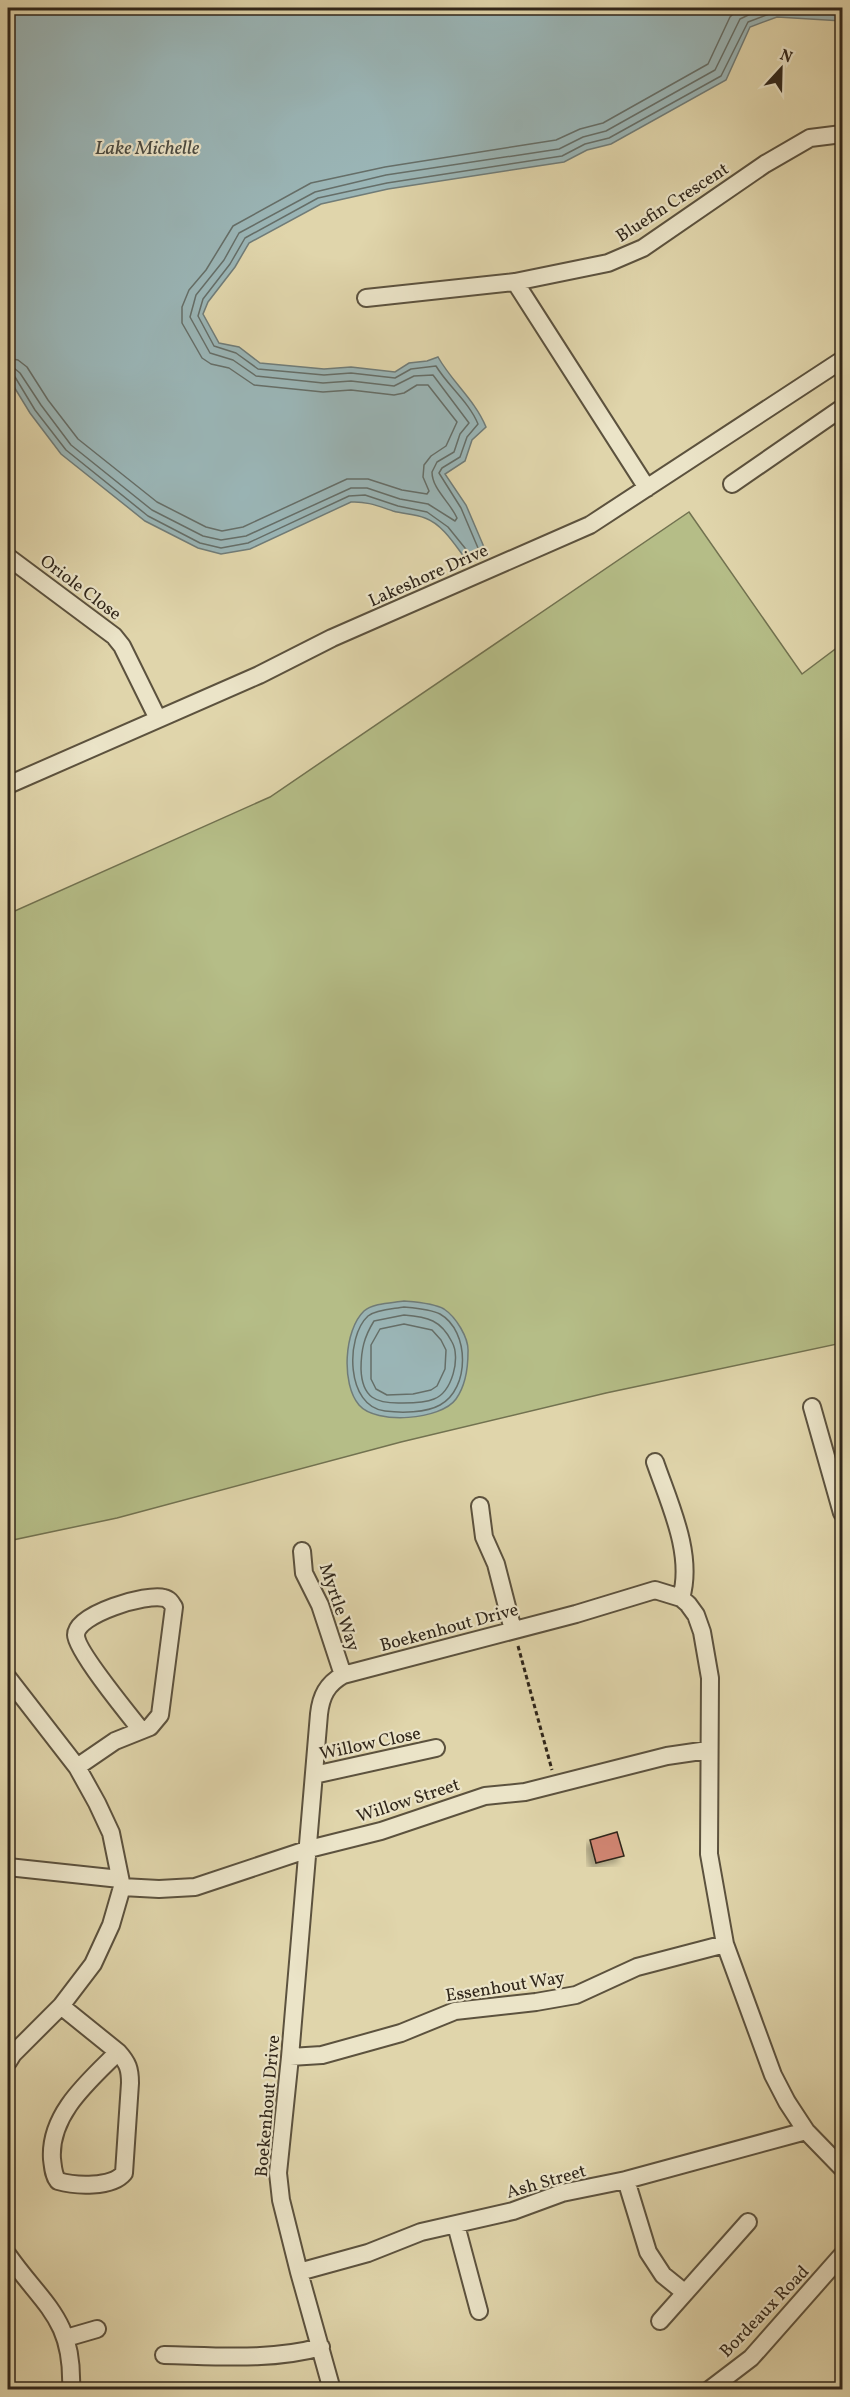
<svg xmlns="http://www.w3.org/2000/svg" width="850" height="2397" font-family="Vollkorn,serif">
  <defs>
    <filter id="shadow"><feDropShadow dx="-5.5" dy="5.5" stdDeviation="3" flood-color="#0004"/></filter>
  </defs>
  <rect width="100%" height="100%" fill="#e0d5ab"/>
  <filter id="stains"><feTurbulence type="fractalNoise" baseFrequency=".00333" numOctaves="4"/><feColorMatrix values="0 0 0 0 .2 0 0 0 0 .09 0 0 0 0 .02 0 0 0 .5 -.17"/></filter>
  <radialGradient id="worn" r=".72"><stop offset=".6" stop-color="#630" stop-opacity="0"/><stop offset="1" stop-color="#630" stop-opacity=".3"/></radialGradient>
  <path fill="#b5bd87" stroke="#727250" stroke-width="1.5" d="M689,512L802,674L842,644V1343L606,1393L401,1442L117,1518L8,1541V914L270,797Z"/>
  <path fill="#9ab5b6" stroke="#707c78" stroke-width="1.5" d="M8,8H842V21L777,17L750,27L726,80L611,144L587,150L564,162L388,189L321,204L249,243L235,267L208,302L203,314L219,343L239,347L260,363L324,369L351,367L395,372L409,363L427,361L438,357C452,382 475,400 486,427L472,440L465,461L445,474L466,505L487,554L468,562C456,547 444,525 425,518C415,514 403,514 393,511C378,506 366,501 351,502L250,549L221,554L198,548L145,521L61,454L30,413L8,377Z
    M404,1301C416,1302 434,1303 444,1309C456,1317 469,1338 468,1352C468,1369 466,1385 456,1399C441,1420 376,1425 359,1405C341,1384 344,1330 364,1311C373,1303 392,1303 404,1301Z"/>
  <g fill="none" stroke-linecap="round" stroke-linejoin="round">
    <path stroke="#656e68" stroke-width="1.5" d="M8,358L18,360L27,367L48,400L78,439L157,502L206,527L222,531L243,527L347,479H368L402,490L427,494L429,491L423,477L424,465L431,456L446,446L457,422L428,385H417L404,393L394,395L351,390L323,392L254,385L229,368L211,364L202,358L182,323V307L189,290L206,270L233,226L311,183L385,167L556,140L580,129L603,123L708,64L730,17L739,8
      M8,367L14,368L20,373L41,405L71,445L152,510L203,536L221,540L246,536L351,488H367L400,499L428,504L455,521L457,518C450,502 432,489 432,472L437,462L454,452L460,434L469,423L433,375L414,376L394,386L351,381L323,383L256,376L233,360L210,353L190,317L196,295L224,260L239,233L315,192L386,175L559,149L583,137L606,131L715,70L740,19L763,8
      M8,375L15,377L35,410L66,450L148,516L200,543L221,548L248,543L349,496L365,495L398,506L427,512L448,527L469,553L476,552L478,548L461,508L439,473L442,468L460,457L467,437L478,424C469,402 448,386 436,366L411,369L395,378L351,373L324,375L258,369L236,353L214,346L198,316L203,299L230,264L245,238L318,198L387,183L562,156L585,144L609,138L721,76L748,22L777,11L842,15
      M404,1307C415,1308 430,1309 440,1314C470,1331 470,1389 440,1405C426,1413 401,1413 385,1411C346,1407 345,1337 368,1316C377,1309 394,1309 404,1307Z
      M404,1315C428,1317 441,1320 452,1342C461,1358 452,1392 434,1399C425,1403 413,1403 403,1403C376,1404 362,1398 361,1369C361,1350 364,1337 374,1321Z
      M404,1324L432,1330L441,1340L446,1350L445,1369L437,1386L431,1390L413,1394L387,1395L376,1389L371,1379V1345L380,1329Z"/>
  </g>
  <path fill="#ce846f" stroke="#30261a" stroke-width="1.5" filter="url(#shadow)" d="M617,1832L624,1856L596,1863L590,1840Z"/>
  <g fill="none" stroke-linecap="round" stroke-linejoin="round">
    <defs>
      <path id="minor" d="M515,282L647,488
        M366,298L515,282L608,263L643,248L765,164L810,138L842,134
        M732,484L842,408
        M8,557L114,636L122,646L158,719
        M8,785L259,675L332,638L590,525L842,360
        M812,1407L842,1513
        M655,1462C669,1503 694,1554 681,1598
        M480,1506L484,1537L496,1564L513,1630
        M302,1551L304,1573L320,1605L343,1675
        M8,1678L77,1767L97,1803L111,1833L122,1887L111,1925L93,1964L61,2006L13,2054L8,2062
        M77,1767L115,1741L150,1727L160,1715L174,1607C171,1602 169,1599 164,1598C147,1593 76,1614 76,1635C76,1650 129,1715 141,1730
        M314,1775L436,1748
        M8,1867L120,1879
        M122,1887L159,1889L195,1887L309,1849L381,1831L485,1796L525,1792L667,1756L708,1750
        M61,2006L118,2052C128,2063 130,2069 130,2083L124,2173C112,2188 75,2186 58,2181C53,2175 53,2166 52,2159C49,2114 89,2081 118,2052
        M290,2057L322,2055L401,2033L455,2011L536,2002L576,1995L637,1967L725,1944
        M626,2180L648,2252L663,2275L684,2292
        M456,2225L479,2311
        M8,2255C44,2306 74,2319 71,2390
        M299,2272L368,2253L421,2232L513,2211L562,2193L626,2180L806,2131
        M660,2321L748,2222
        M66,2338L97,2329
        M164,2355C216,2356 271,2361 321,2347
        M332,2390L299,2272L281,2200L278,2173L290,2057L319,1714C321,1696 327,1684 343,1675L576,1614L655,1590L681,1598L688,1604L696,1615L702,1632L710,1678L709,1854L725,1944L773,2075L787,2102L806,2131L842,2168
        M709,2390L751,2358L842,2255"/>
    </defs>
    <use href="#minor" stroke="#5c523e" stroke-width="20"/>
    <path stroke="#30261a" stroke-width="3" stroke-dasharray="4.5 3" stroke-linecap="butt" d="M518,1646L552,1770"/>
    <use href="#minor" stroke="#ebe4c8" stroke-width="16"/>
  </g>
  <g text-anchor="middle" stroke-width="4.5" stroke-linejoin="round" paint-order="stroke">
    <g font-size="18" fill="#30261a" stroke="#ebe4c8">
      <text transform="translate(672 202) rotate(-33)" y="6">Bluefin Crescent</text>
      <text transform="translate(428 575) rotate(-24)" y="6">Lakeshore Drive</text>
      <text transform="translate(81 587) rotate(37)" y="6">Oriole Close</text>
      <text transform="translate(340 1607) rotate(71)" y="6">Myrtle Way</text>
      <text transform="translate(449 1627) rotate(-15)" y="6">Boekenhout Drive</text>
      <text transform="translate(370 1743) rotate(-12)" y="6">Willow Close</text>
      <text transform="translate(408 1800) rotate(-18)" y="6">Willow Street</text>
      <text transform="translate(505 1986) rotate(-9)" y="6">Essenhout Way</text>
      <text transform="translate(267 2106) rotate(-85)" y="6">Boekenhout Drive</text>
      <text transform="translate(546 2181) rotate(-16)" y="6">Ash Street</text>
      <text transform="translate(764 2311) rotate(-46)" y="6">Bordeaux Road</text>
    </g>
    <g font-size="20" font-style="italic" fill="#4a4a41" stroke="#ebe4c8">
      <text x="147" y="154">Lake Michelle</text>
    </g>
  </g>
  <rect width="850" height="2397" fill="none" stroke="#e0d5ab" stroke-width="30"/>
  <rect x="9" y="9" width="832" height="2379" fill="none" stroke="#30261a" stroke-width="3"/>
  <rect x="15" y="15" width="820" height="2367" fill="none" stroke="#30261a" stroke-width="1.5"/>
  <g transform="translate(781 69) rotate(22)" stroke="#ebe4c8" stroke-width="4.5" paint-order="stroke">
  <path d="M0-4.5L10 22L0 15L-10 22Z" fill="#30261a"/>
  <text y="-9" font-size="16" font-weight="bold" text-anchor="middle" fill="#30261a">N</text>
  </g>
  <rect width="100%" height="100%" filter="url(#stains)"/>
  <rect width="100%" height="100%" fill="url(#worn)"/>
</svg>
